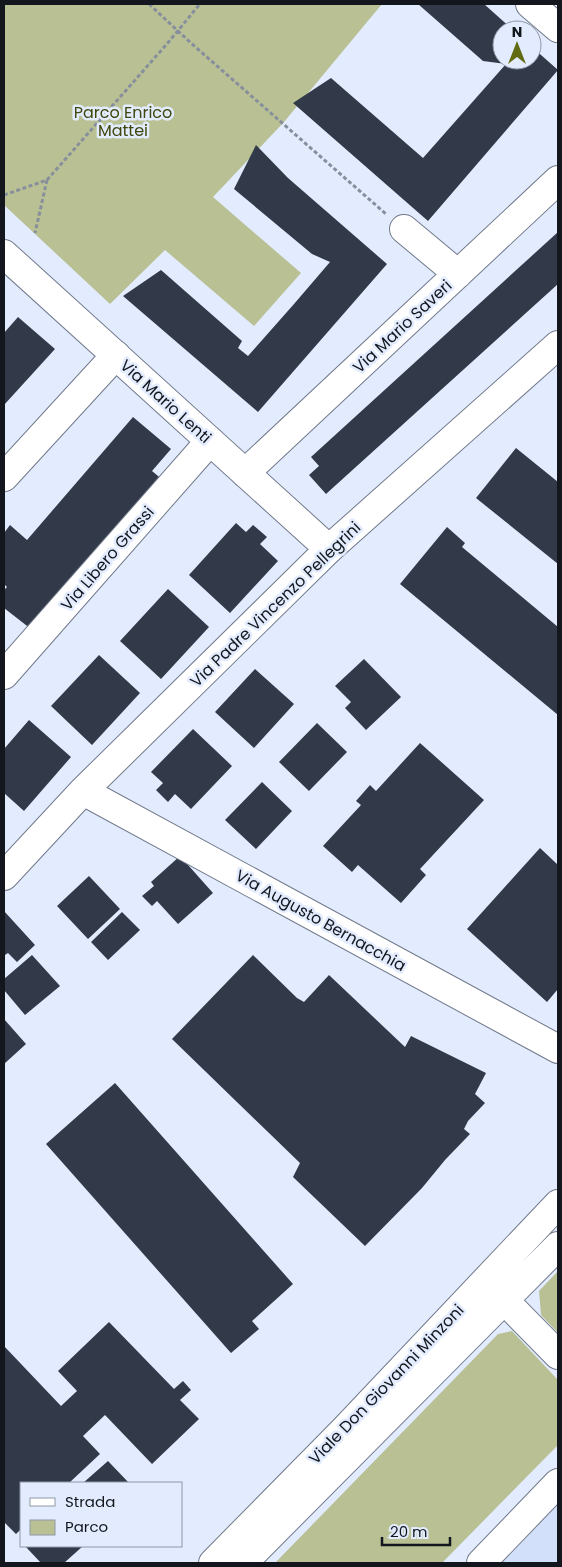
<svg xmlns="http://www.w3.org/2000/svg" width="562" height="1567" font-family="Poppins,sans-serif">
  <rect width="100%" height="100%" fill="#e3ecff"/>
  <path fill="#d3e0f9" d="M558,1483V1563H481Z"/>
  <path fill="#b8c094" d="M4,4H382L284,122L213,197L301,273L254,326L165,250L110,304L4,205Z
    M558,1271V1333L541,1315L539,1291Z
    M512,1331L558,1380V1445L442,1563H275L498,1334Z"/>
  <path fill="#323948" d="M418,4H484L513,30H502V60H532V47L558,70L428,221L293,103L331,78L423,158L506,64L483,61Z
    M256,145L288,178L387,264L258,412L123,296L161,270L242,341L238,348L248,356L294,304L330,262L312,254L234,189Z
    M558,232V284L326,494L309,475L319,466L311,457Z
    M18,317L55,349L4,405V333Z
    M133,417L171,449L152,471L164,481L31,629L4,608V590L7,587L4,584V533L10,525L27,540Z
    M516,448L558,482V564L476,498Z
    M236,523L246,532L253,525L267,537L260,544L278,561L230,613L189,575Z
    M447,527L465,543L462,547L558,627V715L400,584Z
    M168,589L209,627L161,679L120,641Z
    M99,655L140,693L92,745L51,706Z
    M364,659L401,697L366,730L345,708L351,702L335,686Z
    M255,669L294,704L254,748L215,712Z
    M29,720L71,757L24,811L4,793V749Z
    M317,723L347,752L309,791L279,762Z
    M193,729L232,766L191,809L175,794L168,802L156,790L163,783L151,772Z
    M420,743L484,800L420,869L426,875L401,903L358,865L352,872L323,846L361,805L356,801L370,785L376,791Z
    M262,782L292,811L256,849L225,820Z
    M540,848L558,865V989L547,1002L467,929Z
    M180,856L213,893L178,924L157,901L152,906L142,896L154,886L151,882Z
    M89,876L120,909L88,939L57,906Z
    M4,911L35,945L17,962L8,953L5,955L4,953Z
    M122,912L140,930L108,960L91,942Z
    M32,955L60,986L25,1015L4,990V979Z
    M253,955L297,998L304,1002L329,975L405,1047L411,1036L486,1073L475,1094L485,1103L468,1121L464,1129L470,1134L445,1160L422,1188L365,1246L293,1177L300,1163L172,1039Z
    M4,1019L26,1044L4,1064Z
    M115,1083L293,1284L252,1321L259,1329L231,1353L46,1144Z
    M109,1322L174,1389L183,1381L191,1390L180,1400L199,1419L152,1464L105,1415L83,1436L100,1454L69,1483H21V1529L16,1534L4,1522V1346L61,1406L77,1391L58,1371Z
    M108,1461L129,1483H83Z
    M25,1546H83L64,1563H41Z"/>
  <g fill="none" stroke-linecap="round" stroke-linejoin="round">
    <defs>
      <path id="minor" d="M530,4L558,28
        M404,229L458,274
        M245,473L558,180
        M4,477L116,355
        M4,675L210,441
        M83,791L558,1049
        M4,876L83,791L329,549
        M505,1301L558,1355
        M481,1563L558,1483"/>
      <path id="tertiary" d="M4,254L329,549L558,345"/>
      <path id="secondary" d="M213,1563L345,1429L558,1204
        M243,1563L558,1246"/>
    </defs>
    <use href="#minor" stroke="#71798a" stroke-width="30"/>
    <use href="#tertiary" stroke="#71798a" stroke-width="30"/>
    <use href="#secondary" stroke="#71798a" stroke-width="30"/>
    <path stroke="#888f9c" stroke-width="3" stroke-dasharray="4 2.5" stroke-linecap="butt" d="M149,4L192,44L386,214
      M47,180L166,45L200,4
      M4,195L47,180L35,233"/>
    <use href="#minor" stroke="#fff" stroke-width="28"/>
    <use href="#tertiary" stroke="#fff" stroke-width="28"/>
    <use href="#secondary" stroke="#fff" stroke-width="28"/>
  </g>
  <g text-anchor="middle" stroke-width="5" stroke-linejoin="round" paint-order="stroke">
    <g font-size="16" fill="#40470c" stroke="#e3ecff">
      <text x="123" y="118">Parco Enrico<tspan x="123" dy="18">Mattei</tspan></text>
    </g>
    <g font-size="16" fill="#13171d" stroke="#e3ecff">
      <text transform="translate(402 326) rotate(-43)" y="6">Via Mario Saveri</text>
      <text transform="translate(166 401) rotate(42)" y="6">Via Mario Lenti</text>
      <text transform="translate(107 558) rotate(-49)" y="6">Via Libero Grassi</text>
      <text transform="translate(275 604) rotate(-44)" y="6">Via Padre Vincenzo Pellegrini</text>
      <text transform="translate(321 920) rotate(29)" y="6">Via Augusto Bernacchia</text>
      <text transform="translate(386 1384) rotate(-46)" y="6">Viale Don Giovanni Minzoni</text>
    </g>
  </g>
  <rect width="562" height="1567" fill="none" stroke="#13171d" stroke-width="10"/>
  <rect x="20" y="1482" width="162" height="65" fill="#e3ecff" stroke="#9097a5"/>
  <rect x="30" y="1498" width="25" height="8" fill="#ffffff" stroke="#9097a5"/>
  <text x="65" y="1507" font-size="15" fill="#13171d">Strada</text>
  <rect x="30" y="1520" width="25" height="15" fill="#b8c094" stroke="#9097a5"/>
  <text x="65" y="1532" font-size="15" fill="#13171d">Parco</text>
  <g transform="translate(517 45)"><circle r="24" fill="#e3ecff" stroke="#9097a5"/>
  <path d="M0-4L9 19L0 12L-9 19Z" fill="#616b12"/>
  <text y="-8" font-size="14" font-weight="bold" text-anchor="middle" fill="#13171d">N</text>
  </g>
  <path d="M382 1537v8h68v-8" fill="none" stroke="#13171d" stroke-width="2.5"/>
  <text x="390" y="1537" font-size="15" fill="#13171d" stroke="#e3ecff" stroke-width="4" paint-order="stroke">20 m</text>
</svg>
